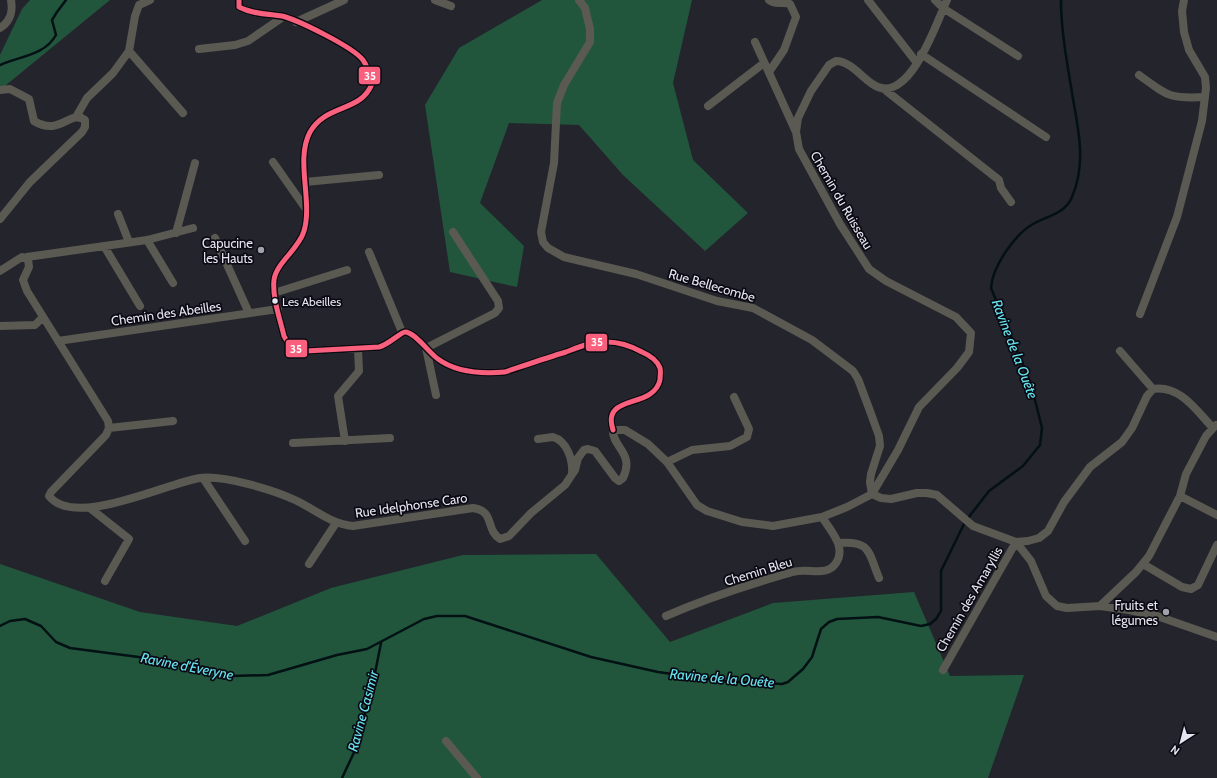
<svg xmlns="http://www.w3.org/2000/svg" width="1217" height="778" font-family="Cabin,sans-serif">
  <rect width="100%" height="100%" fill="#24242d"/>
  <path fill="#21563d" d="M30,0H110L0,90V55L22,9Z
    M542,0H692L673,83L693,160L748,213L705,251L623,175L579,125L509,123L480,203L524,246L517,287L450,272L425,105L459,48Z
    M596,554L670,642L773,603L914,592L950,676L1024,675L988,778H0V564L140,612L237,626L331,588L463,555Z"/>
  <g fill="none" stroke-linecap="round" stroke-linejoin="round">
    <path stroke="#031114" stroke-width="2.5" d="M0,65C20,56 44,56 56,35L52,20L57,12L66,0
      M0,626L10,621L25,619L41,626L56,642L70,648L169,661L232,676L268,675L337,655L367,649L424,619L437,616H465L591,657L658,672L722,681L782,684L788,682L803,669L812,657L821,629L829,622L837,619L878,617L921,626L930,624L936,619L941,611V571L965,522L989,491L1023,466L1040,445L1042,428L1031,384L991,288C992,267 1015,234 1033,224C1047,216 1065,214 1072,197C1086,164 1079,133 1073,99C1068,67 1061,33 1061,0
      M342,778L357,746L374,678L381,643"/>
    <path stroke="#5a5a52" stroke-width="8" d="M239,0V7C252,14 268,14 282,16C298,20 353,47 363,60C368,67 370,76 372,84C360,113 327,103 310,132C295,160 313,201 304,231C299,249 276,263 274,280C272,297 280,319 284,336C289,346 295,350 306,351L379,347C388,345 401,332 405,332C415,332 429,353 438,359C457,373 482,374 505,372C526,365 546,358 566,352C579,347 593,341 607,342C620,342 631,346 642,352C649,355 657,360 660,368C661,371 660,376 660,380C653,410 601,393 613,430
      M435,0L451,6
      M579,0L585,8L590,29V42L564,85L557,103L554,163L541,232L543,242L548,248L564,257L636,274L717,301L753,308L812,340L853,371L858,379L870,411L879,436L880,446L871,474L870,482L872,494L881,498L891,499L917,493H927L937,495L973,526L1016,542L1031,561L1046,596L1057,606L1067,608L1100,606L1129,610L1157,616L1217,637
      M868,0L917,63
      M935,0L943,8L1018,56
      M296,22L344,0
      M0,28C11,21 13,12 11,0
      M755,42L796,132
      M199,49L235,45L248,41L283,17
      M129,51L183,113
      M921,54L1046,137
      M769,72L784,50L796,17L790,4C782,1 776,6 769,0
      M1139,75C1168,96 1169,99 1205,97
      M884,89L999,180L1001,188L1011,202
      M0,90L10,89L29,99L34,121C60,137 70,109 85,120V127L82,132L30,182L0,219
      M708,106L764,63
      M76,117L87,98L113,73L129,51L135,16L139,5L150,0
      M273,162L306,209
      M305,182L379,175
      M118,214L129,242
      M176,233L195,163
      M215,238L249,313
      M147,240L173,283
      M104,246L140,306
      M369,252L402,332
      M27,257L147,240L193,228
      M0,271L22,257L28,259L29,267L23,280L27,291L108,421L109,428L106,435L51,492L49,496C75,529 166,483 200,478C224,475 274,490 295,500C315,509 330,524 353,526L473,508C495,511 485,529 500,539L509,536L531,513L565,485L575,470L578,458L584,450L588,449L595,451L615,478L619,481L623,478C635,453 612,447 613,430H625L648,444L667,462L697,505L707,511L742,522L773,526L822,517L847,507L872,494L898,450L919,407L957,368L969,352L971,333L956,317L886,281L869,269L840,224L799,149L796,132L798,118L811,91L829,65L836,61C849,61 861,76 871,83C908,111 936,23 947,0
      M274,293L347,270
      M1140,314L1177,217L1202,121L1206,88L1205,77L1189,50L1184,32L1182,11L1184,0
      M0,326L35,325L43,317
      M58,341L278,309
      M1120,351L1153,389
      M436,395L426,348L495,313L499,308L498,301L453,232
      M109,428L173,421
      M538,439L553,437C567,441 573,460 572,473
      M345,441L338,396L359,371L358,349
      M293,443L390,438
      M667,462L692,450L730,446L747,437L749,429L734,397
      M203,478L245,541
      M1180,496L1217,515
      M90,508L129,539L105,581
      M839,543C871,541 868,551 879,578
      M309,564L336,523
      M1143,564L1182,587L1191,589L1198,585L1217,545
      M1100,606L1136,572L1149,556L1180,496L1186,474L1206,436L1216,425
      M666,616C707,598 750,584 793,572C808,567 826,578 836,563C847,547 830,530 822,517
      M943,670L1016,542L1028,541L1039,538L1048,531L1064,502L1090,467L1122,442L1132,428L1147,396L1153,389C1180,385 1196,410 1213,428
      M446,741L477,778"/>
    <defs>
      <path id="bus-1" d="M239,0V7C252,14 268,14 282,16C298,20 353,47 363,60C368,67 370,76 372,84C360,113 327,103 310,132C295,160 313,201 304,231C299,249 276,263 274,280C272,297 280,319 284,336C289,346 295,350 306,351L379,347C388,345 401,332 405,332C415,332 429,353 438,359C457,373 482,374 505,372C526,365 546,358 566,352C579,347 593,341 607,342C620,342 631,346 642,352C649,355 657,360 660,368C661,371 660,376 660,380C653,410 601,393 613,430"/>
    </defs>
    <use href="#bus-1" stroke="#0b0a12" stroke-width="8"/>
    <use href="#bus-1" stroke="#f8607d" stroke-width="5"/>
  </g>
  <g fill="#a1a1ac" stroke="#0b0a12" stroke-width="1.5">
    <circle cx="261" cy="250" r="4"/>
    <circle cx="1166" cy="612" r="4"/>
  </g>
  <circle fill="#e5e4f0" stroke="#0b0a12" stroke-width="1.5" cx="275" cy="301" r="3.5"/>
  <g text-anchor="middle" stroke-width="3.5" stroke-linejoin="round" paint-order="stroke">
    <g font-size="12" fill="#e5e4f0" stroke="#0b0a12" text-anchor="start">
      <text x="282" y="306">Les Abeilles</text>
    </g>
    <g font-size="13" fill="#e5e4f0" stroke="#0b0a12">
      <text transform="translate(842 200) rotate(60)" y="5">Chemin du Ruisseau</text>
      <text transform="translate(712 285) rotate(16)" y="5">Rue Bellecombe</text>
      <text transform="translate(166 313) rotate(-8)" y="5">Chemin des Abeilles</text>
      <text transform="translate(411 505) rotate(-8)" y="5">Rue Idelphonse Caro</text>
      <text transform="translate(758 571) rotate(-17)" y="5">Chemin Bleu</text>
      <text transform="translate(969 599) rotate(-60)" y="5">Chemin des Amaryllis</text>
    </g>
    <g font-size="13" fill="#e5e4f0" stroke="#0b0a12" text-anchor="end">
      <text x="253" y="248">Capucine<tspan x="253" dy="15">les Hauts</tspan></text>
      <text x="1158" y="610">Fruits et<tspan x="1158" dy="15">légumes</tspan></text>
    </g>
    <g font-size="14" font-style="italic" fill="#67e3ef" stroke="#0b0a12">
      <text transform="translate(1015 349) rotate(69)" y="5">Ravine de la Ouête</text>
      <text transform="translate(187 666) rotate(11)" y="5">Ravine d'Éveryne</text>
      <text transform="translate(722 678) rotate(5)" y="5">Ravine de la Ouête</text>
      <text transform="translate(363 711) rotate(-75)" y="5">Ravine Casimir</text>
    </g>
  </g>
  <g stroke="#0b0a12" stroke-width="1.5">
    <rect x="358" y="66" width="23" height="19" rx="4" fill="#f8607d"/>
    <rect x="585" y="333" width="23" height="19" rx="4" fill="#f8607d"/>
    <rect x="285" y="339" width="23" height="19" rx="4" fill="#f8607d"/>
  </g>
  <g font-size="11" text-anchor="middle" font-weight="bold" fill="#fff">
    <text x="370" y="80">35</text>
    <text x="597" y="346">35</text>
    <text x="296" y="353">35</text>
  </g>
  <g transform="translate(1181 742) rotate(216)" stroke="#0b0a12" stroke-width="3" paint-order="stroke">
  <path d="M0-3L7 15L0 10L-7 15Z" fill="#e5e4f0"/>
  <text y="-6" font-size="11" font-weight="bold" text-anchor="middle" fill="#e5e4f0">N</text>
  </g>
</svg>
